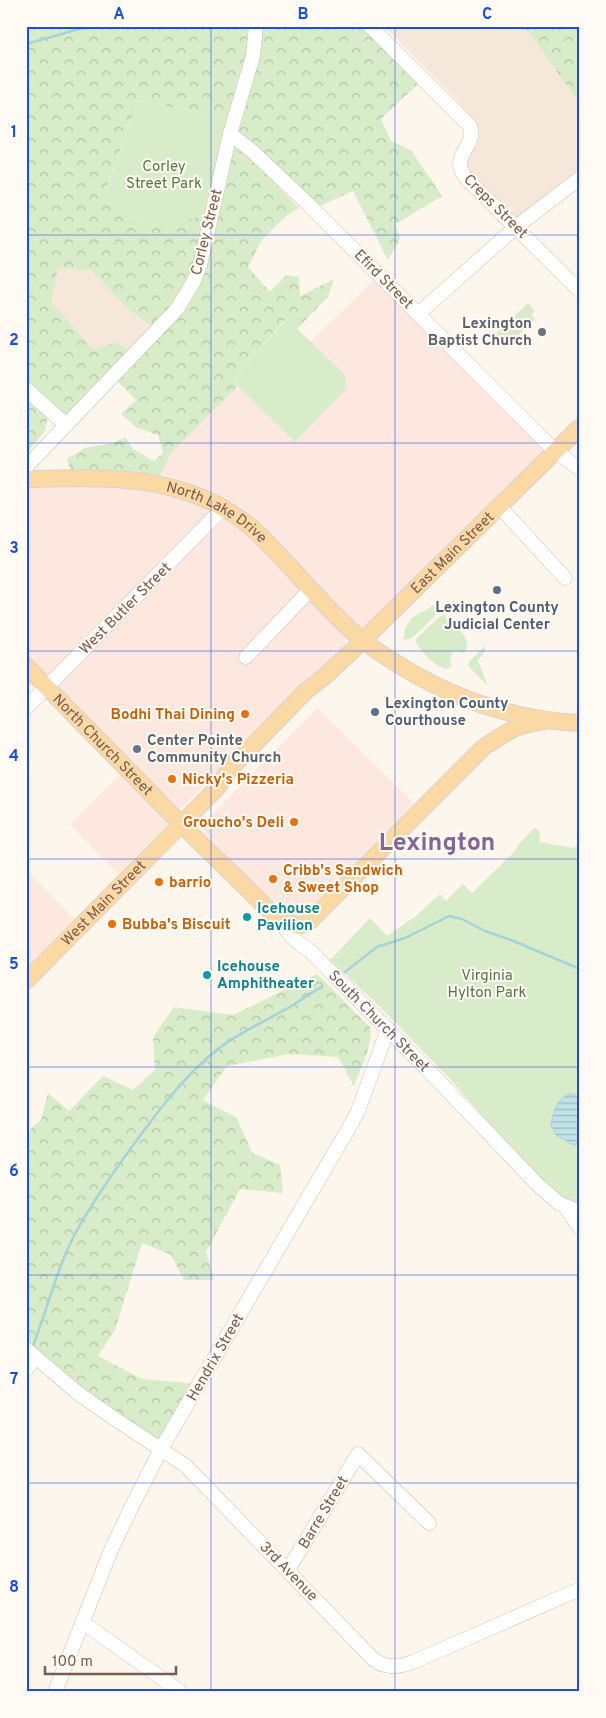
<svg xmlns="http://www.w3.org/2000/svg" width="606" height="1718" font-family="Overpass,sans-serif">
  <defs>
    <pattern id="forest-crowns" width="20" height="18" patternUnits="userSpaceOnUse" patternTransform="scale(1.25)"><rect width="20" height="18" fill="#d8ecc9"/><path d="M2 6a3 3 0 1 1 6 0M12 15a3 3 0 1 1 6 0" fill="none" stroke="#b4c2a5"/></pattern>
    <pattern id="water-rules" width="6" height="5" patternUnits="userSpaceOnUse" patternTransform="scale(1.25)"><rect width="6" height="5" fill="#bfe3e8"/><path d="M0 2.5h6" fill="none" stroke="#a0bbbe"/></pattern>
  </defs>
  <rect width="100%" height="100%" fill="#fdf6ec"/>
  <path fill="#f5e8da" d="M384,26H513L529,33L580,104V171L516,221L469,175L465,165L466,157L477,145L479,130L476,124L454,97Z
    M57,268L92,271L129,310L155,329L131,353L117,342L93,349L50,302Z"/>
  <path fill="#fde8e0" d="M376,278L545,449L365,626L360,627L356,625L241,506L233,505L196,485L161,474L172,452L238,386L295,442L345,375L310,342Z
    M117,487L157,492L192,502L213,512L46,678L26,658V488Z
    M225,518L267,551L303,586L345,637L346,641L345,645L249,741L181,808L177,809L173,807L54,685L174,564Z
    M317,708L414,803L302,915L295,917L288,916L281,911L257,889L200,827Z
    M120,774L170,822L118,874L70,825Z
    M26,869L74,919L26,968Z"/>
  <path fill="#d8ecc9" d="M138,101L230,118L208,213C181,223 152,234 127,213C119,207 113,197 106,190Z
    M528,303L535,311L531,315L535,319L506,347L495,334Z
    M287,319L345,375L346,389L295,442L238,386L235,377Z
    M433,605L438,610L437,614L413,637L410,639L402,640C406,635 403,634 405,629C405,627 411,620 412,618C419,612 426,612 433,605Z
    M443,615C453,623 477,642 463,653L456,651L452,653L450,660L452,665L448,669C435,668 423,653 415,642L416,639L439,617Z
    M485,646V651L478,661C482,669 484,677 488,686L468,666L469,662Z
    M536,828L540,832L539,842L573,848L580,844V1204L565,1199L536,1176L448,1077L379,1006L330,960L370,918L387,936L416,916L440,894L446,901L463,884L472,893L514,852L519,844L533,829Z"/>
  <path fill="url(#forest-crowns)" d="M26,26H252V37L230,118L138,101L106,189C113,197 119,206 127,213C151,234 181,223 208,213L194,279L155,329L129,310L92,271L58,268L51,302L93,349L117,342L131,353L68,418L26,382Z
    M260,26H360L418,84L381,119L391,141L411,150L442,196L396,224L400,239L388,260L353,191L315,208C291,182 267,152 238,131L257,67Z
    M513,26H580L578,44L580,46V104L529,33Z
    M234,142L299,208L285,217L261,241L248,267L270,292L286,275L299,277L300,296L334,279L328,297L297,329L286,319L235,377L238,386L172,452L161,474L162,484L73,479L67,459L85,448L113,443L125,437L133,449L154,461L163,453L158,435L137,428L121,414L136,400L116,380L188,296Z
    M26,399L48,416L45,431L26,454Z
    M317,974L370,1027C374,1042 360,1071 354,1086L338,1057L289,1054L227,1066L203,1100L237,1118L252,1153L280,1165L283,1193L240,1189L206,1252L214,1280H184L171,1255L142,1243L115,1330L98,1356L142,1379L199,1384L161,1449L26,1349V1133L41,1120L48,1093L69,1111L103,1076L133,1090L155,1070L153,1037L174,1007L233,1015Z"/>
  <path fill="url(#water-rules)" stroke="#a5d3da" d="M569,1094L575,1095L580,1098V1143L573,1145L556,1135L551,1125C553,1113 557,1099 569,1094Z"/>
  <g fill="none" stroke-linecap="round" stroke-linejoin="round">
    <path stroke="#a5d3da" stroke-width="2.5" d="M26,44L90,26
      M345,972L377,947L405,938L449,916L462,919L485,931L511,940L580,969
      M33,1346C48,1308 57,1267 76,1232C91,1205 108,1180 126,1155C153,1118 181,1078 218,1049C241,1031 268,1020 293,1005C303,999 311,992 322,987"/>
    <defs>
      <g id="minor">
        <path d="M370,26L470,126C477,148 448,155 466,178L580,291"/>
        <path d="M230,134L251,150L308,204L554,450L580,469"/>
        <path d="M418,314L516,227L580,178"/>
        <path d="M26,389L66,425"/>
        <path d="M26,467L177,309L194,281L200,265L230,134L253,56L256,26"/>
        <path d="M499,506L565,578"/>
        <path d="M246,657L311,589"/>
        <path d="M26,708L223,508"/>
        <path id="s1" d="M278,919C286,931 296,943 309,950L430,1072L539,1186L560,1204L580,1212"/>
        <path d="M566,1208L580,1228"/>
        <path d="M26,1349L79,1394L115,1419L186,1466L374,1660C387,1669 399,1667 413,1662L580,1589"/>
        <path d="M26,1370L35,1357"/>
        <path d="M288,1570L358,1454L429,1523"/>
        <path d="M82,1622L181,1692"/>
        <path d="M55,1692L111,1550L132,1506L161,1449L350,1126L358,1111L388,1029"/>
      </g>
      <g id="major">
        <path id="s2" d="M26,479C108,478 183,472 251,527C287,560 317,600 354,633C364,643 376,650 388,658C446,696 510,720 580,723"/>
        <path id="s3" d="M26,666L181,824L278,919L298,926L309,922L484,747C509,731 514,725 545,721"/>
        <path id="s4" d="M26,981L218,787L229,770L306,691L324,677L354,649L580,427"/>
      </g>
    </defs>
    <use href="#minor" stroke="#d1beb0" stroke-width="15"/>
    <use href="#major" stroke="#dad1cd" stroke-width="18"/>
    <use href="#minor" stroke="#fff" stroke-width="14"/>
    <use href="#major" stroke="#fbd9a5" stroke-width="16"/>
  </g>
  <path fill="none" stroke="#1d4ed8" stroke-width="1" stroke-opacity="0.55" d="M211,26V1692M395,26V1692M26,235H580M26,443H580M26,651H580M26,859H580M26,1067H580M26,1275H580M26,1483H580"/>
  <g fill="#6b7280" stroke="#fffaf3" stroke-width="2">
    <circle cx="542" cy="332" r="5"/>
    <circle cx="137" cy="749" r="5"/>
  </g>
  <g fill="#5c6f8a" stroke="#fffaf3" stroke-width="2">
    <circle cx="497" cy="590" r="5"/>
    <circle cx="375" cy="712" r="5"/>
  </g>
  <g fill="#e8710a" stroke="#fffaf3" stroke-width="2">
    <circle cx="245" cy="714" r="5"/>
    <circle cx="172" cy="779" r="5"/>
    <circle cx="294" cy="822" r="5"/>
    <circle cx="273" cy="879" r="5"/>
    <circle cx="159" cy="882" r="5"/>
    <circle cx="112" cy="924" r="5"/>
  </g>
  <g fill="#0f9aa8" stroke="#fffaf3" stroke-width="2">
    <circle cx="247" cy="917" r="5"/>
    <circle cx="207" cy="975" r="5"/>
  </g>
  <g text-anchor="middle" stroke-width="4" stroke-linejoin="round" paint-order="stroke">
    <g font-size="15" fill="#537a41" stroke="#fffaf3">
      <text x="164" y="171">Corley<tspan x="164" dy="17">Street Park</tspan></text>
      <text x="487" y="980">Virginia<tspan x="487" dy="17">Hylton Park</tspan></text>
    </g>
    <g font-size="15" fill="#7a5c4d" stroke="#fffaf3">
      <text transform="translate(496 206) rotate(45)" y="5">Creps Street</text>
      <text transform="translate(206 232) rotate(-76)" y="5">Corley Street</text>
      <text transform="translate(384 279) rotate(45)" y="5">Efird Street</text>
      <text dy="5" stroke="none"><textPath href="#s2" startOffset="198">North Lake Drive</textPath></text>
      <text dy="5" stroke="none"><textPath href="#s4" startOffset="605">East Main Street</textPath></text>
      <text transform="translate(125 608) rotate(-45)" y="5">West Butler Street</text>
      <text dy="5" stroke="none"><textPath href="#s3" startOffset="110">North Church Street</textPath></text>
      <text dy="5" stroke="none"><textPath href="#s4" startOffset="110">West Main Street</textPath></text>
      <text dy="5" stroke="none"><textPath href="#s1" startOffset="144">South Church Street</textPath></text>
      <text transform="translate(215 1357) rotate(-60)" y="5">Hendrix Street</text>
      <text transform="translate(323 1512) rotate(-59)" y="5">Barre Street</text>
      <text transform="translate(289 1571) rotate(46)" y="5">3rd Avenue</text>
    </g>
    <g font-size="15" font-weight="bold" fill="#5b616d" stroke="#fffaf3" text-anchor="end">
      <text x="532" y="328">Lexington<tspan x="532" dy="17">Baptist Church</tspan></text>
      <text x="147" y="745" text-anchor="start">Center Pointe<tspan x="147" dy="17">Community Church</tspan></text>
    </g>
    <g font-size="15" font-weight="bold" fill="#4e5e75" stroke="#fffaf3">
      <text x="497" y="612">Lexington County<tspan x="497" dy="17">Judicial Center</tspan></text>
      <text x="385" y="708" text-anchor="start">Lexington County<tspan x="385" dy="17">Courthouse</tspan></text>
    </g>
    <g font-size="15" font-weight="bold" fill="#c56008" stroke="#fffaf3" text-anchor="start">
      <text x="235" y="719" text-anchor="end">Bodhi Thai Dining</text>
      <text x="182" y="784">Nicky's Pizzeria</text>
      <text x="284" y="827" text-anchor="end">Groucho's Deli</text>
      <text x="283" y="875">Cribb's Sandwich<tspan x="283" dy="17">&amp; Sweet Shop</tspan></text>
      <text x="169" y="887">barrio</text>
      <text x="122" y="929">Bubba's Biscuit</text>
    </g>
    <g font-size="15" font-weight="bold" fill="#0d838f" stroke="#fffaf3" text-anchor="start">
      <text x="257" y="913">Icehouse<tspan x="257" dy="17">Pavilion</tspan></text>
      <text x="217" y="971">Icehouse<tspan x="217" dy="17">Amphitheater</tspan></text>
    </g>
    <g font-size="25" font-weight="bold" fill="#846695" stroke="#fffaf3">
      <text x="437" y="850">Lexington</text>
    </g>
  </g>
  <rect width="606" height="1718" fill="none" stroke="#fffaf3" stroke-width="55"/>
  <path d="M45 1666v8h131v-8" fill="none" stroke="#7a5c4d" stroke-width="2.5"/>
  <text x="52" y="1666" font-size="15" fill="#7a5c4d" stroke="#fffaf3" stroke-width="4" paint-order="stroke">100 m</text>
  <rect x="28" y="28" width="550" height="1662" fill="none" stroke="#1d4ed8" stroke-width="2"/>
  <g font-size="16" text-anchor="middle" font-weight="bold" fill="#1d4ed8">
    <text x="119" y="19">A</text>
    <text x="303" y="19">B</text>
    <text x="487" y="19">C</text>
    <text x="14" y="137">1</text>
    <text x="14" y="345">2</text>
    <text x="14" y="553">3</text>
    <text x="14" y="761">4</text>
    <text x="14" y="969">5</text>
    <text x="14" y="1176">6</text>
    <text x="14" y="1384">7</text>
    <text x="14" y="1592">8</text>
  </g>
</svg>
